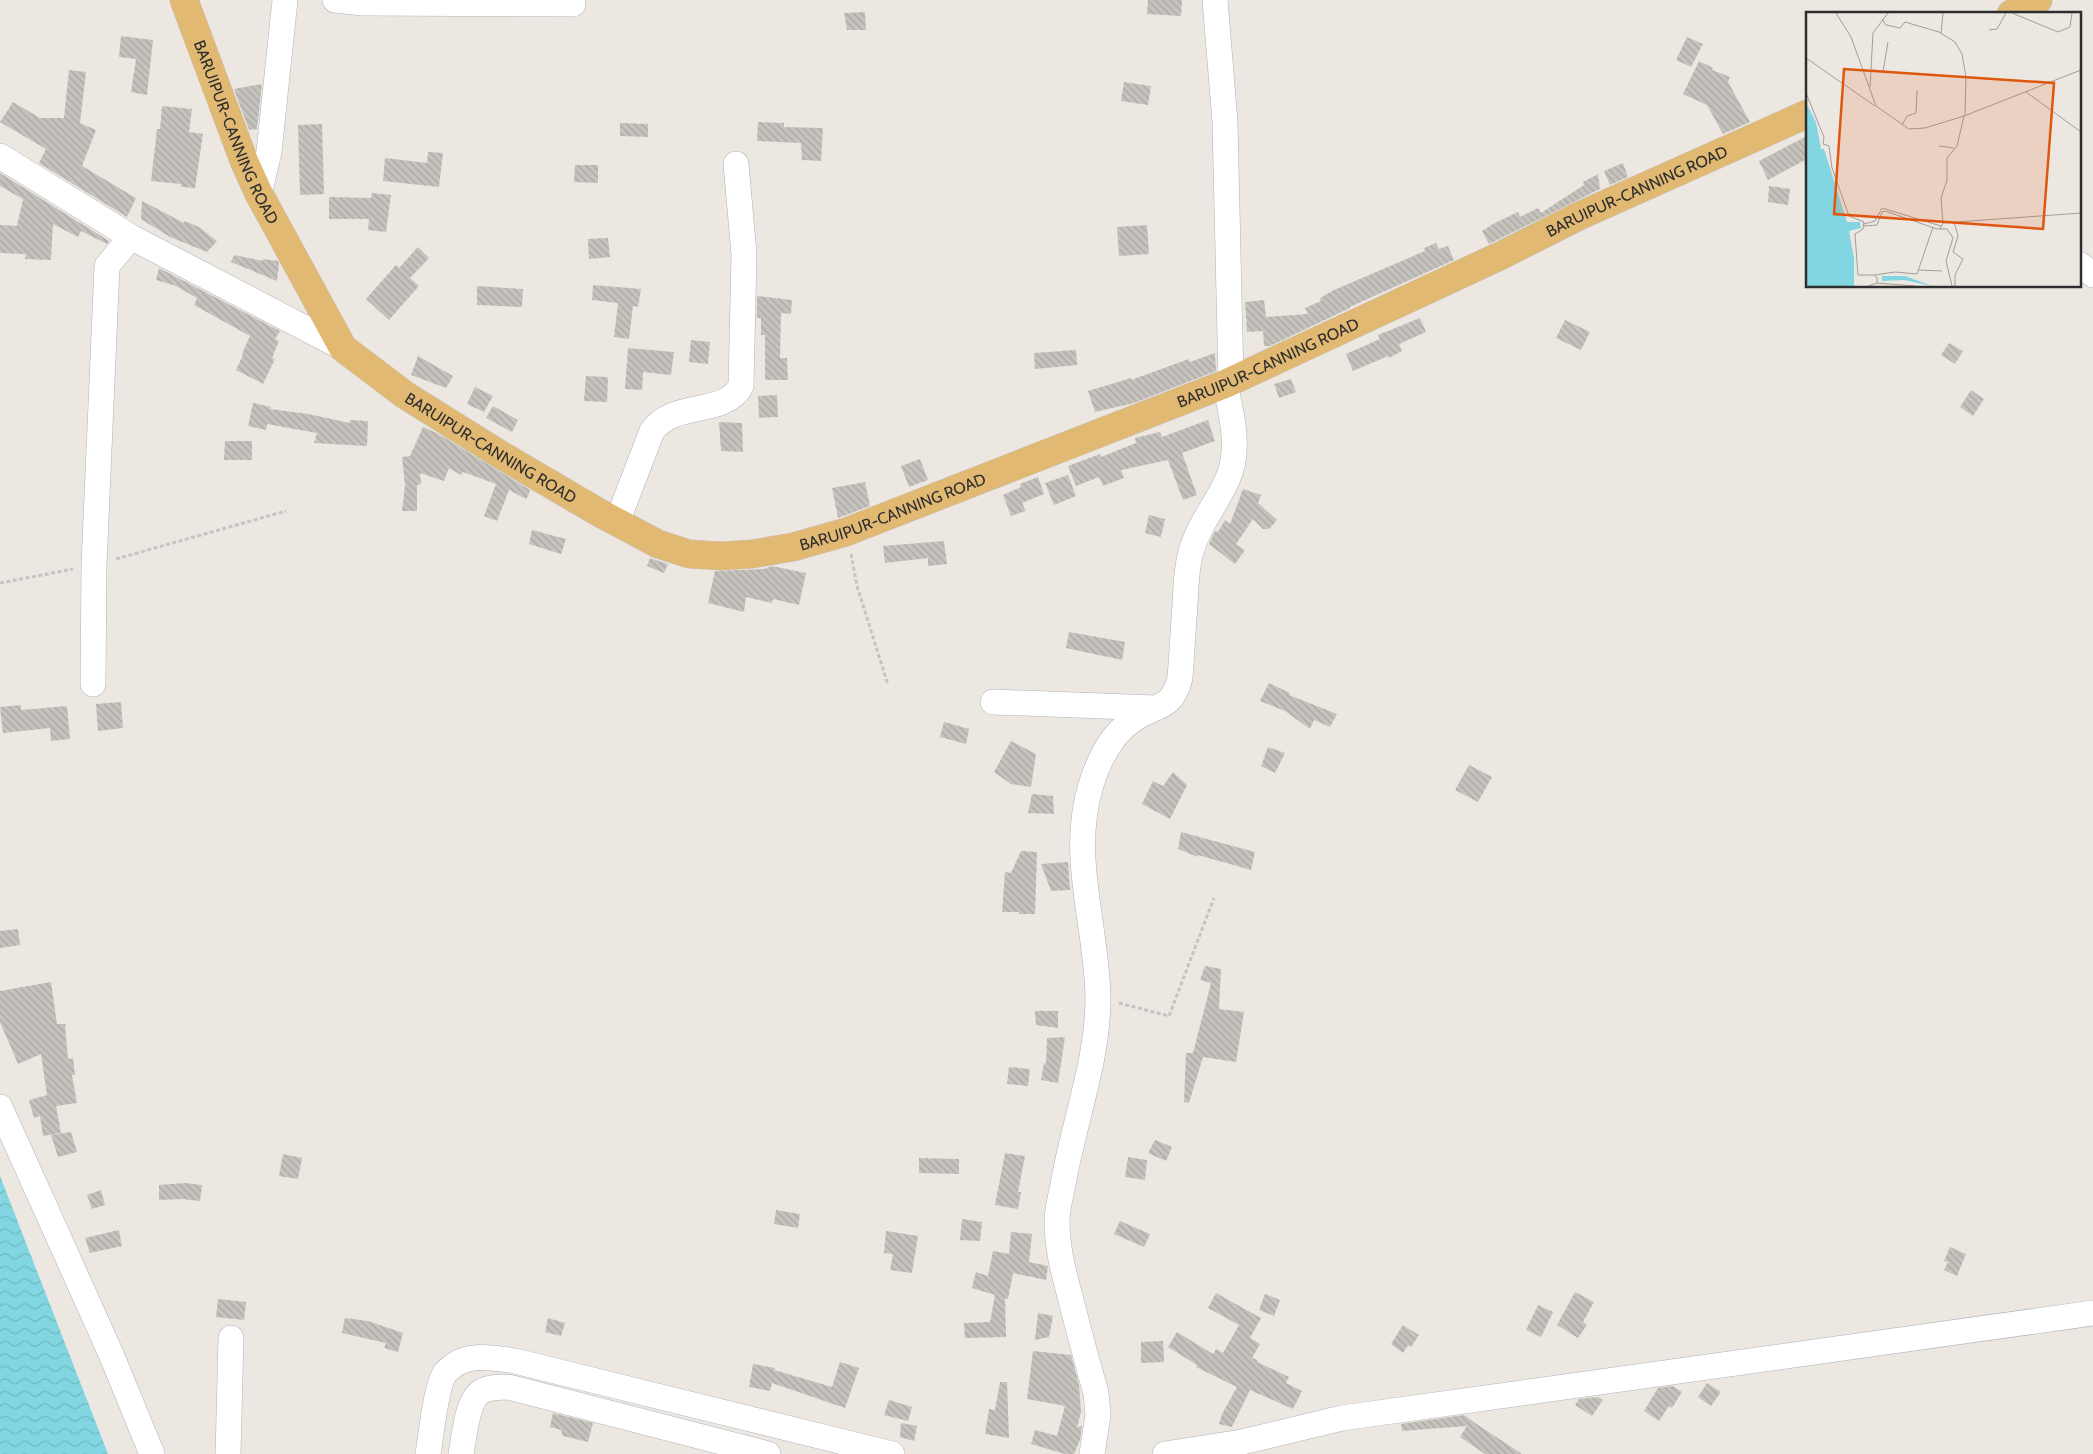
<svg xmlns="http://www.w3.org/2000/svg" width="2093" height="1454" font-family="Cabin,sans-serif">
  <defs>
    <pattern id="water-waves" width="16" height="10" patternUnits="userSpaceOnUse" patternTransform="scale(1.25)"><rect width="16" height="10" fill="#82d6e2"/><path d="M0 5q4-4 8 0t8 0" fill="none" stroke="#71b8c2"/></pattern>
    <pattern id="building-back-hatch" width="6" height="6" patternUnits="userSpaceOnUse" patternTransform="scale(1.25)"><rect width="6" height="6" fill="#c6c2bd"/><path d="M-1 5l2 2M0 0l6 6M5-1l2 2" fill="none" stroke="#aaa7a3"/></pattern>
  </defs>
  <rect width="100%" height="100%" fill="#ede7e2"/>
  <path fill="url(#water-waves)" d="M0,1176L108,1454H0Z"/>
  <path fill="url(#building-back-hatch)" d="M1148,0H1182L1181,16L1147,14Z
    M865,12L866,30H847L844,13Z
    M121,36L153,40L147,95L131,92L136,59L119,57Z
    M1687,37L1703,44L1691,67L1676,60Z
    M1699,61L1713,68L1712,70L1730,77L1728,82L1750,122L1723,134L1707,105L1683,94Z
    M69,70L86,72L80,123L96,130L82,166L136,198L127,217L39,163L46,149L0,122L13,102L40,118H64Z
    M1124,82L1151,86L1148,105L1121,101Z
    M262,84L257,129L249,130L234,89Z
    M162,106L192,109L189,132L203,134L195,188L181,187V184L151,181L157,129H160Z
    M758,122L784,123V127L823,128L821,161L802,160L801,143L757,141Z
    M620,123L648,124V137L620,136Z
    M322,124L324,194L300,195L298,125Z
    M1807,136V159L1768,180L1759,161Z
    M428,152L443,153L439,187L383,181L385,158L427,163Z
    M1623,163L1628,177L1610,185L1604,171Z
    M575,165H598V183L574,182Z
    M0,173L109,241L107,244L81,231L78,237L53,224L51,260L25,259L26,254L0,253V225L17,226L23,199L0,186Z
    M1598,174L1600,189L1495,241L1489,244L1482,231L1493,224L1518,212L1520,217L1538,208L1541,213L1584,185L1583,182Z
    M1769,186L1790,189L1788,205L1768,202Z
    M372,193L391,195L386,232L368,230L369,219H329V197L371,198Z
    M142,201L184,223L185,221L199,227L217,241L207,252L170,237L141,219Z
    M1147,225L1149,254L1119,256L1117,227Z
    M608,238L610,257L589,259L588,239Z
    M1436,243L1439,249L1448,246L1454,260L1350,307V308L1270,346H1264L1263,331L1247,332L1245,302L1264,300L1266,317L1308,314L1305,308L1321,301L1320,298L1334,290L1425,251L1424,248Z
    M418,247L429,258L410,278L419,286L389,320L366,299L396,265L399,268Z
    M234,255L263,261V259L278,261L279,264L277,281L231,262Z
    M159,268L280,331L275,339L279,341L272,358L275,359L263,384L236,370L243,355L242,354L250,336L194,305L197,298L176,286L156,280Z
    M593,285L641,289L638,307L633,306L629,339L614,337L618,303L592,300Z
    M477,286L523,289L522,307L477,305Z
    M757,296L792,300L791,314L781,313L780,358H787L788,380H765V335H761V318H757Z
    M1420,318L1426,332L1399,344L1402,351L1389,358L1388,356L1353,371L1346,354L1380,339L1378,335Z
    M1565,320L1590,332L1581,350L1556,338Z
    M691,340L710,342L708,364L689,362Z
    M1949,343L1963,351L1955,364L1941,355Z
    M628,348L674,352L671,375L643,372L642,390L625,389Z
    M1076,350L1077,365L1035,369L1034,353Z
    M1215,353L1216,371L1134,403L1095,412L1088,391L1131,378V380L1189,359L1190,362Z
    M418,356L453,376L446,388L411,375Z
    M586,376L608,377L607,402L584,401Z
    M1291,379L1296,392L1279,398L1274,384Z
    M475,387L493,396L484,412L467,404Z
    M1971,390L1984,399L1973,416L1960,407Z
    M777,395L778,417L759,418L758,396Z
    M253,403L271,407L270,409L308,414L350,423V420L368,421L367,446L314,443L317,433L267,424L266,430L248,426Z
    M493,406L518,420L512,432L486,418Z
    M1208,420L1215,441L1182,453L1197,495L1183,500L1168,460L1121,470L1124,478L1103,486L1099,477L1076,486L1068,466L1100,454L1101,457L1136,443L1135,438L1160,432L1162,437Z
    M719,422L742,423L743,452L721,451Z
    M423,427L437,433L530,490L528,496L526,499L509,490L497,521L484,516L496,484L463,472L461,475L449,468L444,481L420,473L421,484L417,485V511H402L405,486L402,457L410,456Z
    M225,441H252V460H224Z
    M920,459L928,480L909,487L901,466Z
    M1068,475L1076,496L1054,505L1045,483Z
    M1038,477L1044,494L1022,503L1026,511L1011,516L1003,495L1021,487L1020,484Z
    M865,482L870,506L838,518L832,488Z
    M1243,489L1261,495L1258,503L1277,520L1269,529H1263L1253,519L1236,544L1245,550L1235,564L1209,544L1215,531L1218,532L1225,520L1230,524Z
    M1149,515L1165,519L1161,537L1145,533Z
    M532,530L566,539L561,554L529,544Z
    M944,541L947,564L928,566V558L885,563L883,546Z
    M650,558L668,564L664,573L647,566Z
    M772,566L806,573L799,605L773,599L772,603L746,597L744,612L708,603L715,571L764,569Z
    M1069,632L1125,642L1122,660L1066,648Z
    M1269,683L1290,693L1289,695L1337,714L1330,727L1314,720L1310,729L1285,711L1260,701Z
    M121,702L123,728L98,731L96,704Z
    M21,705V710L67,706L70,739L51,741L50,728L3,733L0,707Z
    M944,722L969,729L966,744L940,737Z
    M1011,741L1036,754L1031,787L1011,784L994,772Z
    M1268,747L1285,753L1275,773L1261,766Z
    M1469,765L1492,777L1478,802L1455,790Z
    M1173,772L1187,785L1170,819L1142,804L1153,781L1163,786Z
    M1032,794L1053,796L1054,814L1028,813Z
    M1181,832L1255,852L1251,870L1198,855V857L1178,849Z
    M1021,851L1037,852L1035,914H1019V912H1002L1005,872L1011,873Z
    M1068,862L1070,890L1051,891L1041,864Z
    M18,929L20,945L0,948V931Z
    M1205,966L1221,969L1219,1009L1244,1012L1236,1062L1203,1057L1189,1103L1184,1102L1186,1053H1193L1211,983L1200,980Z
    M51,982L57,1024H65L68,1059L73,1058L75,1075H72L77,1103L56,1106L61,1133L43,1136L40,1116L34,1118L29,1100L47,1095L41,1054L18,1064L0,1022V991Z
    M1035,1011H1058V1028L1036,1025Z
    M1065,1037L1058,1083L1041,1080L1044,1063L1046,1064L1047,1038Z
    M1009,1067L1030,1069L1028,1086L1007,1084Z
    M71,1132L77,1152L58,1157L51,1135Z
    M1155,1140L1172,1147L1166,1161L1148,1153Z
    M1005,1153L1025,1156L1018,1192H1021L1018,1209L995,1205Z
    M283,1154L302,1158L298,1179L279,1176Z
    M1128,1157L1147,1160L1145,1180L1125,1177Z
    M919,1158L959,1159V1174L919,1173Z
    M185,1183L202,1185L200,1201L182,1199L159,1200V1185Z
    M101,1190L105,1205L92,1209L87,1195Z
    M776,1210L800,1214L798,1228L774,1224Z
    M962,1219L982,1222L980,1241L960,1240Z
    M1120,1221L1150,1234L1144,1247L1114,1234Z
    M119,1230L122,1246L90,1253L85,1238Z
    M886,1231L918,1236L912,1273L890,1270L893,1254L884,1253Z
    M1011,1232L1032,1234L1029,1262L1048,1266L1046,1280L1013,1273L1008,1299L1005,1298L1006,1337L965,1338L964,1323L990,1322L995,1295L972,1288L976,1272L988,1276L993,1251L1009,1254Z
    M1950,1247L1966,1254L1957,1276L1944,1270L1948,1262L1944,1261Z
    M1575,1292L1594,1302L1583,1322L1587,1325L1578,1338L1557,1325Z
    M1216,1293L1261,1318L1250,1338L1260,1344L1251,1360L1253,1358L1257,1360V1362L1289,1377L1286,1383L1302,1391L1293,1409L1250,1390L1232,1427L1219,1424L1222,1414L1237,1387L1196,1367L1197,1365L1168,1347L1177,1332L1213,1354L1216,1349L1223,1353L1239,1325L1208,1308Z
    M1265,1294L1280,1300L1274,1316L1259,1310Z
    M218,1299L246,1302L244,1320L216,1317Z
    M1538,1305L1553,1312L1541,1337L1526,1330Z
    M1038,1313L1053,1316L1049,1337L1035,1340Z
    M345,1318L368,1321L403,1333L398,1352L384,1348L386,1343L342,1333Z
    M548,1318L565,1323L561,1336L545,1332Z
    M1403,1325L1419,1335L1411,1347L1408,1345L1403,1353L1391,1344Z
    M1163,1341L1164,1362L1141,1363V1342Z
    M1033,1351L1071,1355L1079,1384L1081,1412L1077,1427L1082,1426L1080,1440L1074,1454H1065L1031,1444L1035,1430L1057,1436L1065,1406L1027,1399Z
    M840,1362L859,1368L845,1408L772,1383L770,1391L749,1387L753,1364L775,1368L774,1370L832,1387Z
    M1000,1382H1007L1009,1438L985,1434L989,1409L995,1410Z
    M1707,1383L1721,1392L1711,1406L1698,1397Z
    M1673,1386L1682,1392L1672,1408L1669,1406L1659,1421L1644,1411L1658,1388Z
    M1598,1397L1603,1400L1592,1416L1575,1405L1579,1399Z
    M889,1400L912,1407L908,1421L884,1415Z
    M553,1413L593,1423L588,1442L563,1436L561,1430L550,1427Z
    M1464,1415L1478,1425L1522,1454H1485L1460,1437L1467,1426L1402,1431L1401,1424Z
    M901,1423L917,1426L914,1441L900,1437Z"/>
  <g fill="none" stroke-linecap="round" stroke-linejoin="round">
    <defs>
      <path id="minor" d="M335,0L363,3L573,4
        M1215,0L1225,122L1231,381
        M0,156L131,237L343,348
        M259,194L269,152L285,0
        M2079,264L2093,275
        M617,522L652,431C674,400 724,417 741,386L744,254L736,164
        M93,684L94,565L107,266L131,237
        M993,702L1156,708
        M0,1107L111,1354L152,1454
        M228,1454L231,1338
        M428,1454C431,1437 436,1383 446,1372C453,1365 463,1359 473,1358C487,1356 502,1359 515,1361L892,1454
        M461,1454C464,1438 467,1399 482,1391C490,1387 500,1387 509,1387L768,1454
        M1092,1454L1098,1415L1096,1393C1087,1361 1078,1329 1070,1296C1063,1271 1057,1247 1057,1221C1057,1207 1062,1193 1064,1179C1075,1119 1098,1059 1098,998C1097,926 1069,856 1091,785C1099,759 1111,734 1134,719C1157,704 1172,710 1180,678C1182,654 1183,630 1185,605C1186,588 1186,569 1191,552C1198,525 1217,504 1228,478C1241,449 1231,412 1225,384
        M1165,1454L1242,1442L1342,1418L2093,1313"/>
      <g id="major">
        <path id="s1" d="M184,0L244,161L259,194L343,348L405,395L501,455L598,512L658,544L689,554L721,556L752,554L793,547L846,532L1225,384L1502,255L1579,216L1807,114"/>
        <path d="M2011,14L2038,0"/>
      </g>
    </defs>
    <use href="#minor" stroke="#afb2b8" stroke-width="26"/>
    <use href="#major" stroke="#c4c4c4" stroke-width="29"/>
    <path stroke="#c4c4c4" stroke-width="3" stroke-dasharray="4 2.5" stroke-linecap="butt" d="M851,554L857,586L888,685
      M116,559L286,511
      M0,583L73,569
      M1119,1003L1169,1016L1214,898"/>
    <use href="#minor" stroke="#fff" stroke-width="25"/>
    <use href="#major" stroke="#e2b973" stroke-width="28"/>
  </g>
  <g text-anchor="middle" stroke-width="4" stroke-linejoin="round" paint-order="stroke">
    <g font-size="16" fill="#2e2e2e" stroke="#fff">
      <text dy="6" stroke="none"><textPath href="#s1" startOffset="142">BARUIPUR-CANNING ROAD</textPath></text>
      <text dy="6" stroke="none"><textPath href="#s1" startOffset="1809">BARUIPUR-CANNING ROAD</textPath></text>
      <text dy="6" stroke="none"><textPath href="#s1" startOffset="1402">BARUIPUR-CANNING ROAD</textPath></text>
      <text dy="6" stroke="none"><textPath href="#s1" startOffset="562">BARUIPUR-CANNING ROAD</textPath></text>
      <text dy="6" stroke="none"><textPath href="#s1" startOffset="998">BARUIPUR-CANNING ROAD</textPath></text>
    </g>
  </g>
  <g transform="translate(1806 12)">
    <rect width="275" height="275" fill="#ede7e2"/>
    <path d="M0,91L10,110L15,137H18L41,210H54L55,216L43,219L48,246V274H0ZM76,264H99L126,274L98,268L76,269Z" fill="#82d6e2"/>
    <path fill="none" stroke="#a19d9a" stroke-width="1" d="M30,1L45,25L70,94L103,117L119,116L158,104L275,58M206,1L252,20L264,15L266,1M76,7L80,13L94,16L99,10L133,20L149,30L156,42L160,65L159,103M183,18L191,17L200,1M135,21L137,1M0,46L69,94M67,58L95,61M77,60L82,30M64,75L67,21L82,1M220,80L275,120M0,81L18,125L17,132L23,134L26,156L43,204L58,210L57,217L49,222L52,263H69L71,266V271L62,274M96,113L101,104L110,101L111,78M275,126V189M133,134L148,136M148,210L152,224L147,240L157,247L149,263V274M137,211L135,186L141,168V146L151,134L158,104M58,212L69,209L76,196L135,214M58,214L71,213L76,200L79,199L131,217H141L147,226L140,249L146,274M134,217L137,211L275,201M113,258L136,259M69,263L89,260L111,262L127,215M71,271L109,274"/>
    <path fill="#df570e" fill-opacity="0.15" stroke="#df570e" stroke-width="2.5" d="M38,57L248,71L237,217L28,202Z"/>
    <rect width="275" height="275" fill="none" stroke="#2e2e2e" stroke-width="2.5"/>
  </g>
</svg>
